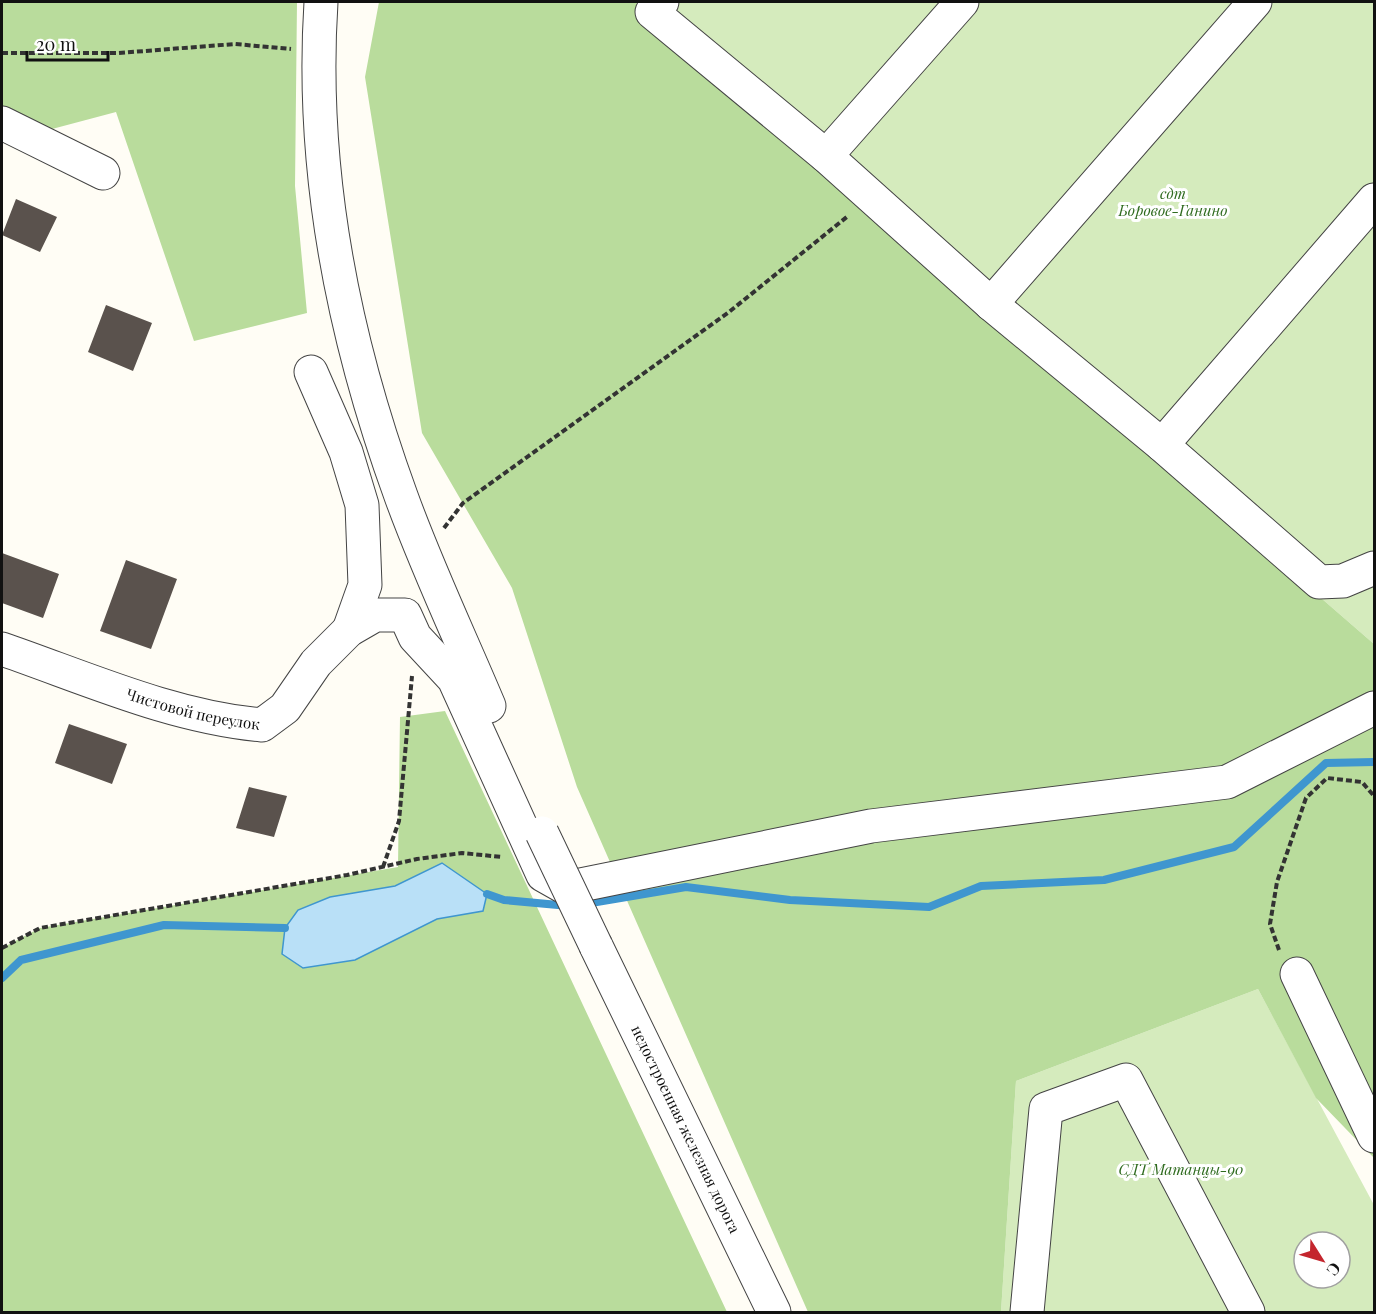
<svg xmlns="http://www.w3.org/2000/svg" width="1376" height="1314" font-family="'Playfair Display',serif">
  <rect width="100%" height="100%" fill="#fffdf5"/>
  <path fill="#d5ebbd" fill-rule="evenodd" d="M647,2H1374V644L641,8Z
    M1258,989L1374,1205V1312H1001L1016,1081ZM1304,1242H1340V1278H1304Z"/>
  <path fill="#b9dc9c" d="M2,2H297L295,186L307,313L194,341L116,112L37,133L2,117Z
    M379,2H647L642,8L1374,644V1158L1316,1098L1258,989L1016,1081L1001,1312H808L577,787L512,588L422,433L365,77Z
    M445,711L727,1312H2V948L40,928L398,867L400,717Z"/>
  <path fill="#b9e0f7" stroke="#3f96cf" stroke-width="1.5" d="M442,863L487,894L483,911L437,919L355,960L303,968L282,954L285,928L298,910L330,897L395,886Z"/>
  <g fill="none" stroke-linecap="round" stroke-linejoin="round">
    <path stroke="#3f96cf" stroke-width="8" d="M487,894L504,900L569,906
      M585,904L686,887L790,900L929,907L981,886L1104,880L1234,847L1326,763L1374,762
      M2,978L21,960L164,925L285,928"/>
  </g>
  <path fill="#5a524d" d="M16,199L57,217L40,252L2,235Z
    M106,305L152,323L133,371L88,352Z
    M2,553L59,574L43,618L2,603Z
    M126,560L177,579L151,649L100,631Z
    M69,724L127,744L112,784L55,763Z
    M249,787L287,796L274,837L236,828Z"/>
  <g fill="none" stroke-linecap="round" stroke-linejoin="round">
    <defs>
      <g id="minor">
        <path d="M321,2C310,172 343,337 401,496C427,568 460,637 489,706"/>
        <path d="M662,2L652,12L826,156L991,304L1162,445L1319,582L1343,581L1374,568"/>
        <path d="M2,123L103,173"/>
        <path d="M826,156L962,2"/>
        <path d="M991,304L1255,2"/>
        <path d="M311,372L346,452L362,505L365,585L349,630"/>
        <path d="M1162,445L1374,200"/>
        <path id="s1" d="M2,649C86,678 172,717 262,725L285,708L316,663L349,630L375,615H405L415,637L454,679L543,875L566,888L871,826L1227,782L1374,708"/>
        <path id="s2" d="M596,946L774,1312"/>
        <path d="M1297,974L1374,1136"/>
        <path d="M1027,1312L1046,1109L1126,1080L1248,1312"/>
      </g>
    </defs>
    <use href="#minor" stroke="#444" stroke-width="35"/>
    <path stroke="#333" stroke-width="4" stroke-dasharray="6 3" stroke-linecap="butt" d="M2,53H119L235,44L291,49
      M444,528L463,503L729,312L848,216
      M383,867L399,821L412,676
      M2,948L40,928L347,875L417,859L462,853L502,857
      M1279,950L1270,924L1277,882L1306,798L1327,778L1362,782L1374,796"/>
    <use href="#minor" stroke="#fff" stroke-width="33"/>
    <defs>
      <path id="minor-bridge" d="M542,833L596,946"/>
    </defs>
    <use href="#minor-bridge" stroke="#444" stroke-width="35" stroke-linecap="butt"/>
    <use href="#minor-bridge" stroke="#fff" stroke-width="33"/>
  </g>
  <g text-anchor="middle" stroke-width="6" stroke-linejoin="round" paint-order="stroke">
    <g font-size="15" font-style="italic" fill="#2f6b1f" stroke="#fff">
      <text x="1173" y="199">сдт<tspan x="1173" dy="17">Боровое-Ганино</tspan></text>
      <text x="1181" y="1175">СДТ Матанцы-90</text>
    </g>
    <g font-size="15" fill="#111" stroke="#fff">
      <text dy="5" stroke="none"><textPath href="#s1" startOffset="201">Чистовой переулок</textPath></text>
      <text dy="5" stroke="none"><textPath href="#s2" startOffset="204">недостроенная железная дорога</textPath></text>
    </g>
  </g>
  <rect width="1376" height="1314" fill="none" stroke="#111111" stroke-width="6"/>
  <g transform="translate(1322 1260) rotate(127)"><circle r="28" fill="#ffffff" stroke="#a0a0a0" stroke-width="1.5"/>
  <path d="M0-4.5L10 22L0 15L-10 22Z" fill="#c4262e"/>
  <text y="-9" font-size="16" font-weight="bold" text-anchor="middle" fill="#111111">С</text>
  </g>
  <path d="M27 51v9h81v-9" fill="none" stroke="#111111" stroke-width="3"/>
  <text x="36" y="51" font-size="18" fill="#111111" stroke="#ffffff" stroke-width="4.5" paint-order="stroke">20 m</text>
</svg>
